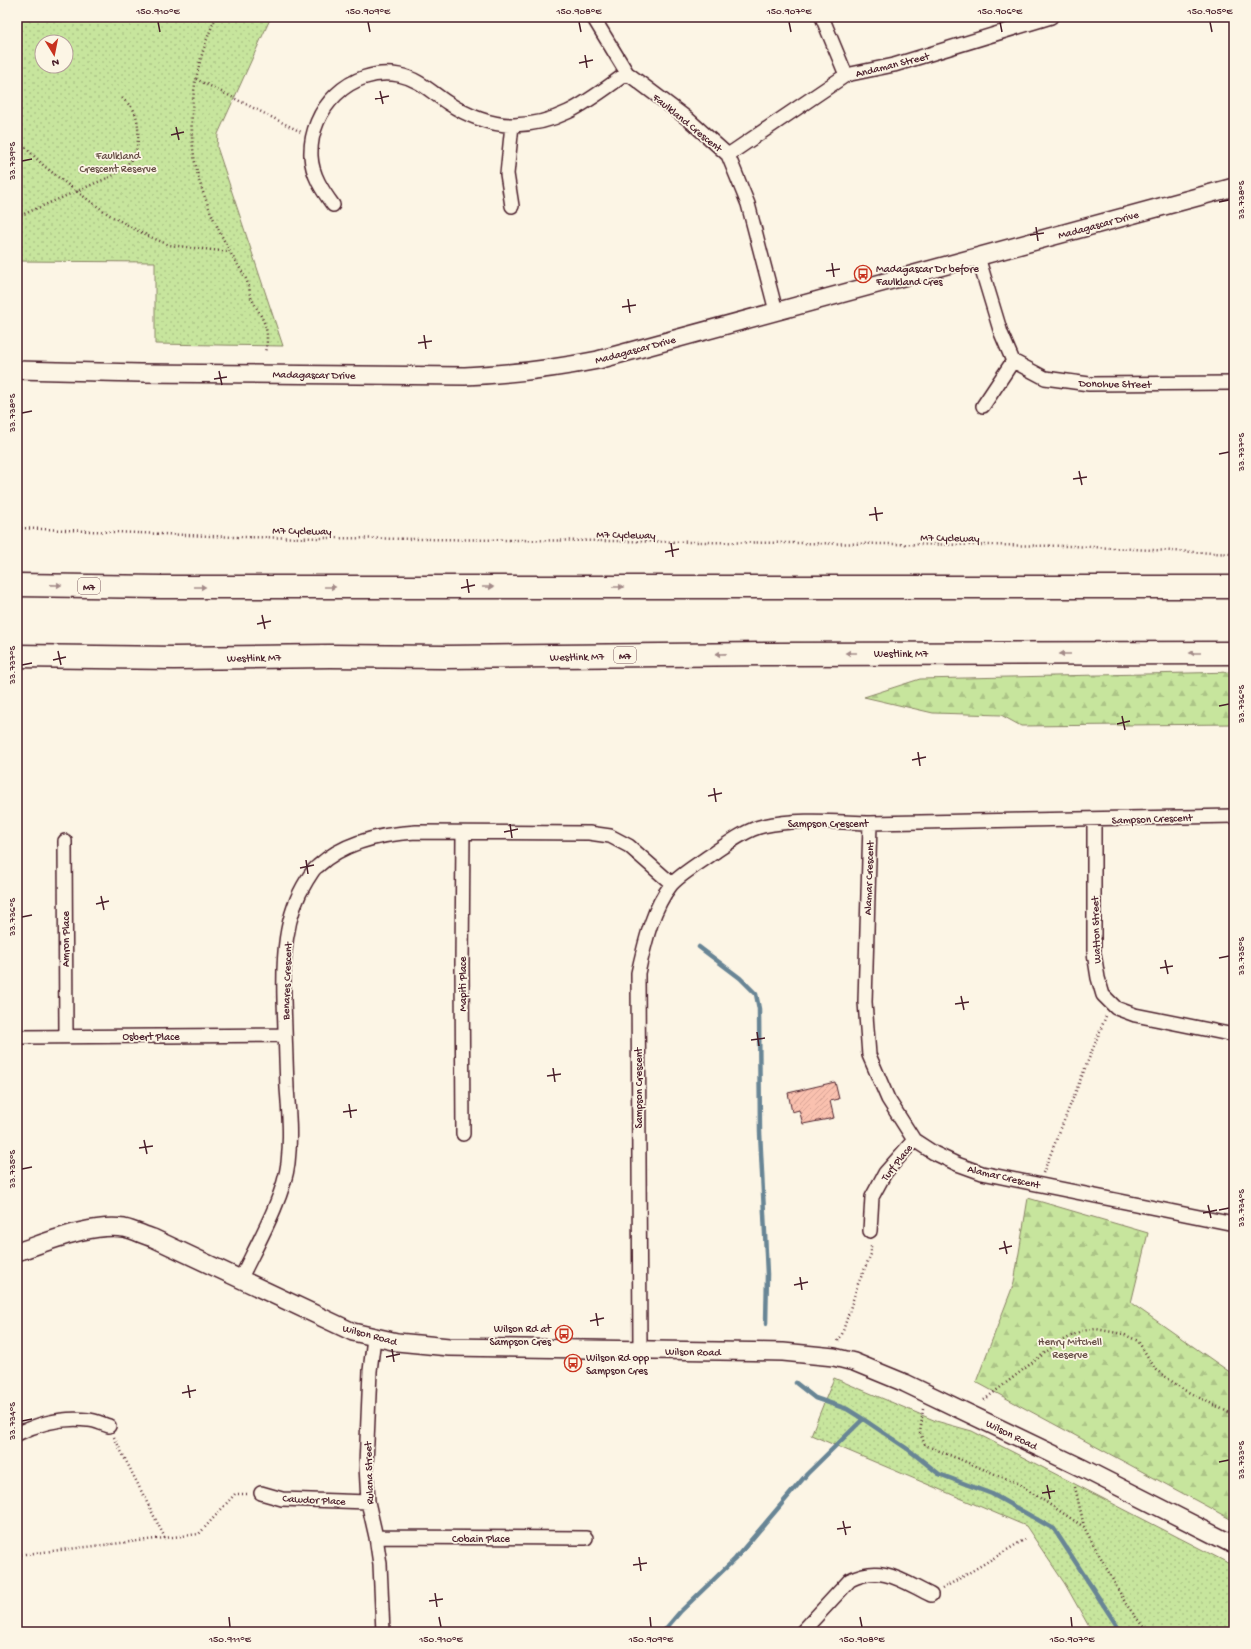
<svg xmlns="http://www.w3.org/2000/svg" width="1251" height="1649" font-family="'Gochi Hand',sans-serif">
  <defs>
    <pattern id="forest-firs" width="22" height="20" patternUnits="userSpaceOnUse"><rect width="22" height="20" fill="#c7e59d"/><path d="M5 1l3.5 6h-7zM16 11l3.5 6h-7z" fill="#acc487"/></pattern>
    <pattern id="park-dots" width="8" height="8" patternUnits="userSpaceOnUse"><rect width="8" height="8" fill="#c7e59d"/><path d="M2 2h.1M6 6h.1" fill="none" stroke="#acc487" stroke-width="1.8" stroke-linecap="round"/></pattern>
    <pattern id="building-hatch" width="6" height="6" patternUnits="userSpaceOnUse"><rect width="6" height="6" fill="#fac1af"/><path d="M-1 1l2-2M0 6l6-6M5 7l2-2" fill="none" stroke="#d8a597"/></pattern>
  </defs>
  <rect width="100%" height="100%" fill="#fcf5e5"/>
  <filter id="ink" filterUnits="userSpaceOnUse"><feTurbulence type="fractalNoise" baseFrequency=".025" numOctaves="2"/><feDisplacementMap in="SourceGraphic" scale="8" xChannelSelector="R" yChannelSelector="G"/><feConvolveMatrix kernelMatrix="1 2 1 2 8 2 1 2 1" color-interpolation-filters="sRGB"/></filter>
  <g filter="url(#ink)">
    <path fill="url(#forest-firs)" stroke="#888264" d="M1234,672V724L1021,726L1001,715L933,713L864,697L920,679Z
      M1028,1198L1148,1233L1131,1303L1234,1375V1521L976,1382L1014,1283Z"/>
    <path fill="url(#park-dots)" stroke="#888264" fill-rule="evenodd" d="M17,17H271L218,134L217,147L283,346L155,344V262L17,261ZM42,42H66V66H42Z
      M834,1378L936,1421L972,1431L1234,1566V1632H1092L1065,1584L1026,1526L811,1435Z"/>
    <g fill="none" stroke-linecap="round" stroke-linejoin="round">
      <path stroke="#688595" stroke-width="4.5" d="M699,947L740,978L756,994L759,1009L760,1132L767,1274L766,1324
        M796,1383L815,1398L847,1409L863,1419L909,1450L939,1474L992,1494L1054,1529L1121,1632
        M663,1632L680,1612L735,1559L807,1474L863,1419"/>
    </g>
    <path fill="url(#building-hatch)" stroke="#4a1f2b" d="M835,1082L839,1099L830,1101L834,1118L803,1124L799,1110L792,1112L788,1093Z"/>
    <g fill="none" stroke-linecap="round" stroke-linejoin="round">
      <defs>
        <path id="minor" d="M593,17L627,73L688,119L728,155L748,204L776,311
          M822,17L846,75
          M512,125L507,174L512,206
          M728,155L846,75L894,65L1051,17
          M333,205C322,190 312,175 311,156C309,109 351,66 399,75C419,79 431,92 448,103C466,115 492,126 514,125C562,124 589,100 627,73
          M978,257L1001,333L1013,361L1045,378L1089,384L1234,383
          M983,406L1013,361
          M1094,820V953L1098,978L1103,995L1116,1008L1135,1015L1234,1035
          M870,823L865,1002L869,1055L888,1099L914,1140L934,1153L957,1164L982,1173L1234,1224
          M463,833L462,965L463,1134
          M65,841L66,1036
          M17,1036L23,1037L285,1035
          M870,1231L872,1197L885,1173L914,1140
          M240,1280C255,1248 284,1198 288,1163C291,1138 289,1113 287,1088C286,1058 285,1029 284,1000C283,959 284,916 307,880C310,876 313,869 318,866C344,842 381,834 416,832L589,833L610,836L629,846L672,884
          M374,1338L370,1371L366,1465L368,1502L376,1537L380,1564L383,1632
          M640,1350L638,973C645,943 652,909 671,885C679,875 704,860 715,852C730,842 746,830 763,826C798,818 835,822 870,823L1234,816
          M17,1434C39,1423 63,1417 88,1420C95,1420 102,1424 109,1426
          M261,1493L282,1499L368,1502
          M376,1537L586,1538
          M802,1632L850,1580C882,1564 902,1581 931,1595"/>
        <path id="tertiary" d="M17,370L140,373L465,376C511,374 553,369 598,360L1234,187
          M17,1252C48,1242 91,1223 124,1228C134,1230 143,1235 153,1238L353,1332L397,1342L449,1347L783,1352L834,1357L854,1362L905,1383L1082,1468L1234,1545"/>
        <path id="motorway" d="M17,585L161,587H1234
          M17,656L174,658L330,656L445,657L767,654L1234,653"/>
      </defs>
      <use href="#minor" stroke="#4a1f2b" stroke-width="16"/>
      <use href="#tertiary" stroke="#4a1f2b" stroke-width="20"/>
      <use href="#motorway" stroke="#4a1f2b" stroke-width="25"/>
      <path stroke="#4a1f2b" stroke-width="2.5" stroke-dasharray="1 3" stroke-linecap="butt" d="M216,17C190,74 182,141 206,200C212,217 221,235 230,252C236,263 244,273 248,284C250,287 249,292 250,295C260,317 272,326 265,352
        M196,79L301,132
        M17,139L44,166L76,191L111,216L146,235L169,245L230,252
        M17,217L112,176C119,171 128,165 133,157C140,146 140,120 133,109C130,105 125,101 122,98
        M17,528L235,537L1072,546L1234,554
        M1043,1173L1106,1016
        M838,1341L842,1334L858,1284L871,1254V1244
        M984,1400L1055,1345L1081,1331L1096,1329L1123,1334L1138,1341L1156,1370L1184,1390L1234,1415
        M923,1409L920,1433L925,1445L1017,1483L1084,1527L1126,1604L1147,1632
        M114,1437L165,1538
        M1075,1487L1084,1526
        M17,1555L199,1534L235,1494H249
        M942,1589L1027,1538"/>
      <use href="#minor" stroke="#fcf5e5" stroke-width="13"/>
      <use href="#tertiary" stroke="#fcf5e5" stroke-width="17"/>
      <use href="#motorway" stroke="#fcf5e5" stroke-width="22"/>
    </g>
    <defs><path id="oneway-solid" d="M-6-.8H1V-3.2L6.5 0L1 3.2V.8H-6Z"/></defs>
    <g fill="#a38a88">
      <use href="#oneway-solid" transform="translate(56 585) rotate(1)"/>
      <use href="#oneway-solid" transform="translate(200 587)"/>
      <use href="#oneway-solid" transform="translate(330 587)"/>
      <use href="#oneway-solid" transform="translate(488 587)"/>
      <use href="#oneway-solid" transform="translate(618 587)"/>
      <use href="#oneway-solid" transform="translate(851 653) rotate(180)"/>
      <use href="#oneway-solid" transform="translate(1195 653) rotate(180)"/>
      <use href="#oneway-solid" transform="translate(721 654) rotate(179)"/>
      <use href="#oneway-solid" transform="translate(1065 654) rotate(-180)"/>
    </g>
  </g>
  <path fill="none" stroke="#4a1f2b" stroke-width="1.5" d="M158,22L160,32M368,22L370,32M579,22L581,32M789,22L791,32M1000,22L1002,32M1210,22L1212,32M585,55L587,68M579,63L593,60M380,91L383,104M375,99L389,96M176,127L179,140M171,135L184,132M22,161L32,159M1219,202L1229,200M1036,227L1038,241M1030,235L1044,233M832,263L834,277M826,271L840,269M628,299L630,313M622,307L636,305M424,335L426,349M418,343L432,341M219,371L222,385M214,379L227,377M22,413L32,411M1219,454L1229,452M1079,471L1082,485M1073,479L1087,477M875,507L877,521M869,515L883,513M671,543L673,557M665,552L679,549M467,579L469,593M461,588L475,585M262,615L265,629M257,624L271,621M58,651L61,665M53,660L66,657M22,665L32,663M1219,706L1229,704M1122,716L1125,730M1117,724L1130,721M918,752L920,766M912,760L926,757M714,788L716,802M708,796L722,793M510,824L512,838M504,832L518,829M306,860L308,874M300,868L314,865M101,896L104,910M96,904L109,901M22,917L32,915M1219,958L1229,956M1165,960L1168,974M1160,968L1173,966M961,996L964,1010M955,1004L969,1002M757,1032L759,1046M751,1040L765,1038M553,1068L555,1082M547,1076L561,1074M349,1104L351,1118M343,1112L357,1110M144,1140L147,1154M139,1148L153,1146M22,1169L32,1167M1208,1205L1211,1218M1219,1210L1229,1208M1203,1213L1217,1210M1004,1241L1007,1254M999,1249L1012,1246M800,1277L802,1290M794,1285L808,1282M596,1313L598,1326M590,1321L604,1318M392,1349L394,1362M386,1357L400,1354M188,1385L190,1398M182,1393L196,1390M22,1421L32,1419M1219,1462L1229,1460M1047,1485L1050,1499M1042,1493L1055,1491M843,1521L846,1535M837,1529L851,1527M639,1557L641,1571M633,1565L647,1563M435,1593L437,1607M429,1601L443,1599M229,1617L230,1627M439,1617L441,1627M650,1617L651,1627M860,1617L862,1627M1071,1617L1072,1627"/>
  <defs>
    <symbol id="bus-ring" viewBox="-11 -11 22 22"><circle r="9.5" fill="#fcf5e5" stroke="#c8321e" stroke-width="1.5"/><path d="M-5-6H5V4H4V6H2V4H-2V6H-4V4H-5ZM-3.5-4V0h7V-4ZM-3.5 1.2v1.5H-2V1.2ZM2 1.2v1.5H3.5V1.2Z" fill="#c8321e"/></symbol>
  </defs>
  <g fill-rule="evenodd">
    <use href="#bus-ring" x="853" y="264" width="20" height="20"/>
    <use href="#bus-ring" x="554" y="1324" width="20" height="20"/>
    <use href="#bus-ring" x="563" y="1353" width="20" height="20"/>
  </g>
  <g text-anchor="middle" stroke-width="3.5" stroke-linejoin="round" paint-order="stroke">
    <g fill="#fcf5e5" stroke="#7f5f63" stroke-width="1">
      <rect x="78" y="578" width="22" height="16" rx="3"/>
      <rect x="614" y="647" width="22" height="16" rx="3"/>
    </g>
    <g font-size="10" font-weight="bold" fill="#4a1f2b">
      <text x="89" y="590">M7</text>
      <text x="625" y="659">M7</text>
    </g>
    <g font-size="11" fill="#4a1f2b" stroke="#fcf5e5">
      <text transform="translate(892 64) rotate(-14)" y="4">Andaman Street</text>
      <text transform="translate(688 122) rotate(39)" y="4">Faulkland Crescent</text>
      <text transform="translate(1098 224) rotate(-15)" y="4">Madagascar Drive</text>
      <text transform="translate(635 349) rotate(-15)" y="4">Madagascar Drive</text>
      <text transform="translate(314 374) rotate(1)" y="4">Madagascar Drive</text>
      <text transform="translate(1115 383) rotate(1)" y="4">Donohue Street</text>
      <text transform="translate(302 530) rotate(1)" y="4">M7 Cycleway</text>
      <text transform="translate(626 534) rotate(1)" y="4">M7 Cycleway</text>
      <text transform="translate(950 537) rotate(1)" y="4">M7 Cycleway</text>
      <text x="901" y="657">Westlink M7</text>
      <text transform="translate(577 656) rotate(-1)" y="4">Westlink M7</text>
      <text transform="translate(254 657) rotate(-1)" y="4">Westlink M7</text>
      <text transform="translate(1152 818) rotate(-2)" y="4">Sampson Crescent</text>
      <text x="828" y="827">Sampson Crescent</text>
      <text transform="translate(868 878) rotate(-88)" y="4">Alamar Crescent</text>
      <text transform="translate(1095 930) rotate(-92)" y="4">Watton Street</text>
      <text transform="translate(65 939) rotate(-90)" y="4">Amron Place</text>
      <text transform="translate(286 981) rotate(-88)" y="4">Benares Crescent</text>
      <text transform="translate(462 984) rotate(-90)" y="4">Mapiti Place</text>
      <text x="151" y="1040">Osbert Place</text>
      <text transform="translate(638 1088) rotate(-90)" y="4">Sampson Crescent</text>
      <text transform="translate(896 1162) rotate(-52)" y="4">Turf Place</text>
      <text transform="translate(1004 1176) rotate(13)" y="4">Alamar Crescent</text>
      <text transform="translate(370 1334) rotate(15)" y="4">Wilson Road</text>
      <text transform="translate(693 1351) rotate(1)" y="4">Wilson Road</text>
      <text transform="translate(1012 1434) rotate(26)" y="4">Wilson Road</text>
      <text transform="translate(368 1473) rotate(-92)" y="4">Rulana Street</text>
      <text transform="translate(314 1499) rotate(3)" y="4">Cawdor Place</text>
      <text x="481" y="1542">Cobain Place</text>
    </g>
    <g font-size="11" fill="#695048" stroke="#fcf5e5">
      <text x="118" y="159">Faulkland<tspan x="118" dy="13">Crescent Reserve</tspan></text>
      <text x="1070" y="1345">Henry Mitchell<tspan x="1070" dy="13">Reserve</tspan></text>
    </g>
    <g font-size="11" fill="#4a1f2b" stroke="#fcf5e5" text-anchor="start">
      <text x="876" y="272">Madagascar Dr before<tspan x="876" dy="13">Faulkland Cres</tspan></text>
      <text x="551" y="1332" text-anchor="end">Wilson Rd at<tspan x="551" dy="13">Sampson Cres</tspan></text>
      <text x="586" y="1361">Wilson Rd opp<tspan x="586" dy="13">Sampson Cres</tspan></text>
    </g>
  </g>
  <rect width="1251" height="1649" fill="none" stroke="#fcf5e5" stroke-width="44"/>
  <g transform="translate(54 54) rotate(170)"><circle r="19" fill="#fcf5e5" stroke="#b59f9b"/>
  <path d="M0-3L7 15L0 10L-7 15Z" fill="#c8321e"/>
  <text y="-6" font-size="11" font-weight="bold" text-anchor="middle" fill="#4a1f2b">N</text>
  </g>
  <rect x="22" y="22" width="1207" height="1605" fill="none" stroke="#4a1f2b" stroke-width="1.5"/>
  <g font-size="10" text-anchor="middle" fill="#4a1f2b">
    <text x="158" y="14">150.910°E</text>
    <text x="368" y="14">150.909°E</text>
    <text x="579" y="14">150.908°E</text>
    <text x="789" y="14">150.907°E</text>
    <text x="1000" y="14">150.906°E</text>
    <text x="1210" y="14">150.905°E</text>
    <text transform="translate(11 161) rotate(-90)" y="4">33.739°S</text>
    <text transform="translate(1240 200) rotate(-90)" y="4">33.738°S</text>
    <text transform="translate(11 413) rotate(-90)" y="4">33.738°S</text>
    <text transform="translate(1240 452) rotate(-90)" y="4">33.737°S</text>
    <text transform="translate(11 665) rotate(-90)" y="4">33.737°S</text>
    <text transform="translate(1240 704) rotate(-90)" y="4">33.736°S</text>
    <text transform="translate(11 917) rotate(-90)" y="4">33.736°S</text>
    <text transform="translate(1240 956) rotate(-90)" y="4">33.735°S</text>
    <text transform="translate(11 1169) rotate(-90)" y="4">33.735°S</text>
    <text transform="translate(1240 1208) rotate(-90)" y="4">33.734°S</text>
    <text transform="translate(11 1421) rotate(-90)" y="4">33.734°S</text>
    <text transform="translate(1240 1460) rotate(-90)" y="4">33.733°S</text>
    <text x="230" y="1642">150.911°E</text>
    <text x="441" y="1642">150.910°E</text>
    <text x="651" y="1642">150.909°E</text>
    <text x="862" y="1642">150.908°E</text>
    <text x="1072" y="1642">150.907°E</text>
  </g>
</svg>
